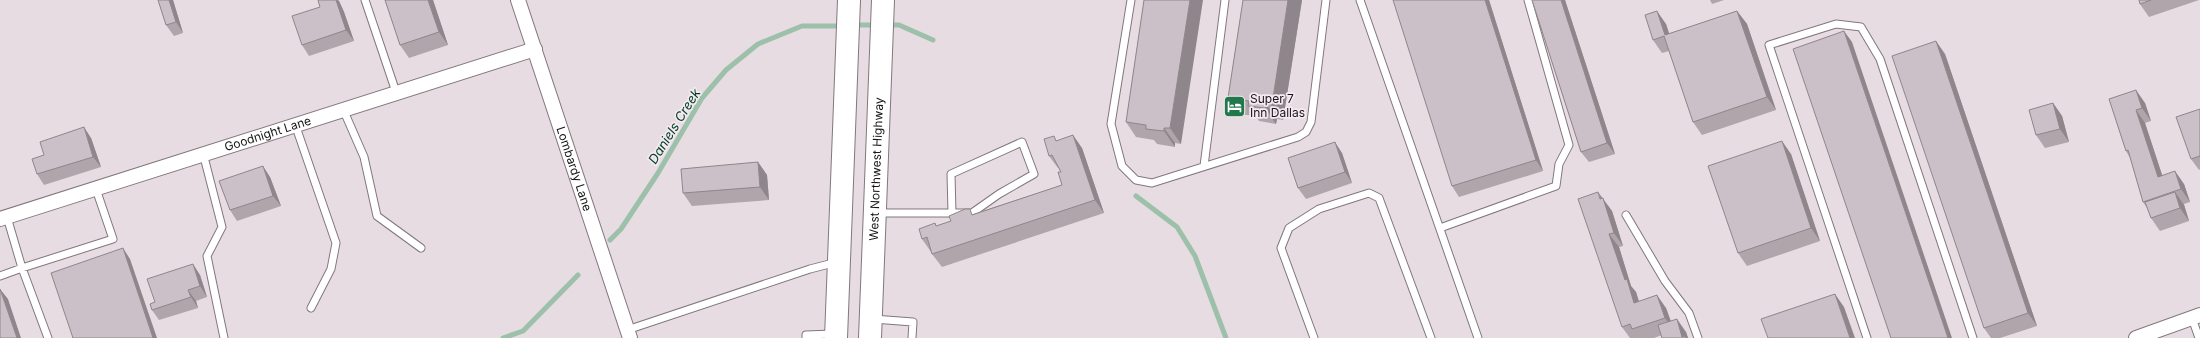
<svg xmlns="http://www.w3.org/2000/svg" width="2200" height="338" font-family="Inter,sans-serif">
  <rect width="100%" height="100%" fill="#e6dce2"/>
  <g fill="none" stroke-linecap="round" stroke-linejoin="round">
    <path stroke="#9cc0a9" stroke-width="5" d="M852,25H876
      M886,25H899L933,40
      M1136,196L1177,227L1195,256L1226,338
      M610,240L621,229L658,173L702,98L726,70L758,44L802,26H842
      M503,338L523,331L578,275"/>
    <defs>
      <path id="lane" d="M365,0L396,92
        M1131,0L1111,124L1122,166L1136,180L1152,183L1298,137L1306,132L1311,122L1326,0
        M1360,0L1478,338
        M343,109L364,157L377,216L421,248
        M295,124L336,243L331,269L311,308
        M203,153L222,227L207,256L224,338
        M1204,166L1225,0
        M877,213H972L999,194L1034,174L1022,142L951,174L952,213
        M1626,215L1665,281L1689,313L1698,338
        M1440,228L1556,186L1559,164L1569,145L1528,0
        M0,276L22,268L7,217
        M2192,318L2199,338
        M873,319L913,322L912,338
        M627,330L810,269L837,262
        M48,338L22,268L113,239L96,189
        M806,338V335L833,334
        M1314,338L1281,248L1289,228L1319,209L1369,193L1379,198L1431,338
        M1867,338L1769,45L1836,24L1861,27L1880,59L1973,338"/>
      <g id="street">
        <path id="s1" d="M518,0L630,338"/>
        <path id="s2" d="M0,219L535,49"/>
        <path d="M2136,338L2200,315"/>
      </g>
      <g id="primary">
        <path d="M836,338L849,0"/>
        <path id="s3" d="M870,338L883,0"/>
      </g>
    </defs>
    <use href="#lane" stroke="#81777d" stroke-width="9"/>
    <use href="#street" stroke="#81777d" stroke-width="16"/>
    <use href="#primary" stroke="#81777d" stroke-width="24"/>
    <use href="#lane" stroke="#fff" stroke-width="7"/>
    <use href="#street" stroke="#fff" stroke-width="14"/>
    <use href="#primary" stroke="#fff" stroke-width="22"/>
  </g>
  <path fill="#afa5ab" d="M158,0H173L183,33L174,36L166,25Z
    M385,0H433L448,45L409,58L400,45Z
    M1144,0L1181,144L1175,143V147L1157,144L1154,140L1136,137L1126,122Z
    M1243,0H1302L1283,120L1277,119L1276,124L1259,121L1256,116L1239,114L1228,98Z
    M1489,0L1543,171L1459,197L1452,186Z
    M1532,0H1565L1615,154L1589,162L1581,152Z
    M1710,0H1724L1712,4Z
    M2139,0H2199L2149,17L2140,4Z
    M339,1L344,12L354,41L309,56L302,45L320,7Z
    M1737,11L1747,24L1776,110L1702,135L1693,122L1669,51L1662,53L1653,40L1666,24L1669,34Z
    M1945,54L2037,326L2000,338H1991L1984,328Z
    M2109,99L2145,103L2151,121L2145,123L2162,175L2184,184L2190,202L2184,204L2189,221L2160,231L2151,218L2147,208L2143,202L2130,158L2126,151Z
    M2053,103L2062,116L2069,142L2045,148L2036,135Z
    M2200,109V169L2199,170L2191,159Z
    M91,138L101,167L44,185L37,174L44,155Z
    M1057,140L1082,148L1104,213L942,267L932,254V252H931L922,239L973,214L1062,185L1061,172L1059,168H1058L1049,156Z
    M1342,153L1352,183L1306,199L1298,188Z
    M1791,154L1820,241L1747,266L1738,253Z
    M758,162L767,175L769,200L692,206L683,193Z
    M270,177L281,206L237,221L230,210Z
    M1602,198L1612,211L1623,246L1619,247L1631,286L1636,292L1639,301L1666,308L1671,321L1686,332L1688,338H1662V335L1654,338H1630L1622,327Z
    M200,275L207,297L196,301L198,308L159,320L152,310L155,302Z"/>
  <path fill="#8e868b" d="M169,0H173L183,33L176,22Z
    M336,0H338L339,1L344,12L354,41L346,30Z
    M428,0H433L448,45L439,32Z
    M1190,0H1203L1181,144L1170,128Z
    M1288,0H1302L1283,120L1272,105Z
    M1485,0H1489L1543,171L1536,160Z
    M1561,0H1565L1615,154L1607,143Z
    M1657,11L1666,24L1674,48L1665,35Z
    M1737,11L1747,24L1776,110L1767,97Z
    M1844,31L1852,42L1952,338H1948Z
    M1936,41L1945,54L2037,326L2028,313Z
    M2136,90L2145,103L2151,121L2142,108Z
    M2053,103L2062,116L2069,142L2060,129Z
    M1266,104L1277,119L1276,124L1265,108Z
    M2136,110L2145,123L2167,190L2158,177Z
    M84,127L91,138L101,167L93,157Z
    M1164,128L1175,143V147L1164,131Z
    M1073,135L1082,148L1104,213L1095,200Z
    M1782,141L1791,154L1820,241L1811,228Z
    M1335,142L1342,153L1352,183L1345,172Z
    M758,162L767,175L769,200L760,187Z
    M263,166L270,177L281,206L273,196Z
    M2175,171L2184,184L2190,202L2181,189Z
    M1598,192L1612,211L1623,246L1614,233Z
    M2175,192L2184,205L2189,221L2180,208Z
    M1609,234L1619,247L1631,286L1636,292L1643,316L1634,303L1625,280Z
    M123,248L130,259L157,338H153Z
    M193,264L200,275L207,297L200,286Z
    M0,289L8,299L21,338H17Z
    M188,290L196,301L198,308L191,297Z
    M1835,294L1844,307L1855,338H1850Z
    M1657,295L1666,308L1674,331L1665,318Z
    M1677,319L1686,332L1688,338H1683L1682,337Z"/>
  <path fill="#cbc0c7" stroke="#8e868b" d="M158,0H169L176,22L166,25Z
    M318,0H336L346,30L302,45L292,16L320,7Z
    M385,0H428L439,32L400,45Z
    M1144,0H1190L1170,128H1164V131L1146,129V125L1126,122Z
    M1243,0H1288L1272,105L1266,104L1265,108L1248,106L1249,101L1228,98Z
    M1393,0H1485L1536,160L1452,186Z
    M1532,0H1561L1607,143L1581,152Z
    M2139,0H2151L2140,4Z
    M1657,11L1665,35L1737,11L1767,97L1693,122L1664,36L1653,40L1645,15Z
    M1844,31L1948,338H1891L1793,49Z
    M1936,41L2028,313L1984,328L1892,56Z
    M2136,90L2142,108L2136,110L2158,177L2175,171L2181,189L2143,202L2128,150L2126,151L2109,99Z
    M2053,103L2060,129L2036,135L2029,110Z
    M2200,109V156L2191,159L2176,117Z
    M84,127L93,157L37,174L32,159L44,155L40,142Z
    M1073,135L1095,200L932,254L927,237L922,239L919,229L935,223L936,226L951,221L949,216L965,209H970L972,215L1062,185L1058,172H1061L1052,155L1049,156L1044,139L1054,136L1056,141Z
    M1782,141L1811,228L1738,253L1708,166Z
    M1335,142L1345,172L1298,188L1288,158Z
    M758,162L760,187L683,193L681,169Z
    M263,166L273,196L230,210L219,181Z
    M1598,192L1600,199L1603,198L1614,233L1609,234L1625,280L1627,279L1634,303L1657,295L1665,318L1632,329L1630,324L1622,327L1578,199Z
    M2175,192L2180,208L2151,218L2145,202Z
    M123,248L153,338H73L51,273Z
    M193,264L200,286L188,290L191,297L152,310L150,304L155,302L147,279Z
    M0,289L17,338H0Z
    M1835,294L1850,338H1768L1761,319Z
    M1677,319L1682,337L1685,336L1686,338H1662L1658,325Z"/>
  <defs>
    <symbol id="hotel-square" viewBox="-11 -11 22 22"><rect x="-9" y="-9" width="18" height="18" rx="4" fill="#20784c" stroke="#f4e9f0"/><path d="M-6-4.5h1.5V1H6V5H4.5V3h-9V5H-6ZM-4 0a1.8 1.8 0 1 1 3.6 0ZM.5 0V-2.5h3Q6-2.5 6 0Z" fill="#fff"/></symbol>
  </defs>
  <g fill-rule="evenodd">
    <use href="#hotel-square" x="1222" y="94" width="25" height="25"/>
  </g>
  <g text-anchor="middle" stroke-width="3.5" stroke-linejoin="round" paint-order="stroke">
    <g font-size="12" fill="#191618" stroke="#f4e9f0" text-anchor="start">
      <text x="1250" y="103">Super 7<tspan x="1250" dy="14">Inn Dallas</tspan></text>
    </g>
    <g font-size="12" fill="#191618" stroke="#f4e9f0">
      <text dy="4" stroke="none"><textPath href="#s2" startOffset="281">Goodnight Lane</textPath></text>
      <text dy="4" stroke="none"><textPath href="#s1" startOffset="178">Lombardy Lane</textPath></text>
      <text dy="4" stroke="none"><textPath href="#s3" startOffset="169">West Northwest Highway</textPath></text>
    </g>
    <g font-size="13" font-style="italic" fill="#004124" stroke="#f4e9f0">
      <text transform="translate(674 126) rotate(-58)" y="5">Daniels Creek</text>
    </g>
  </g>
</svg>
